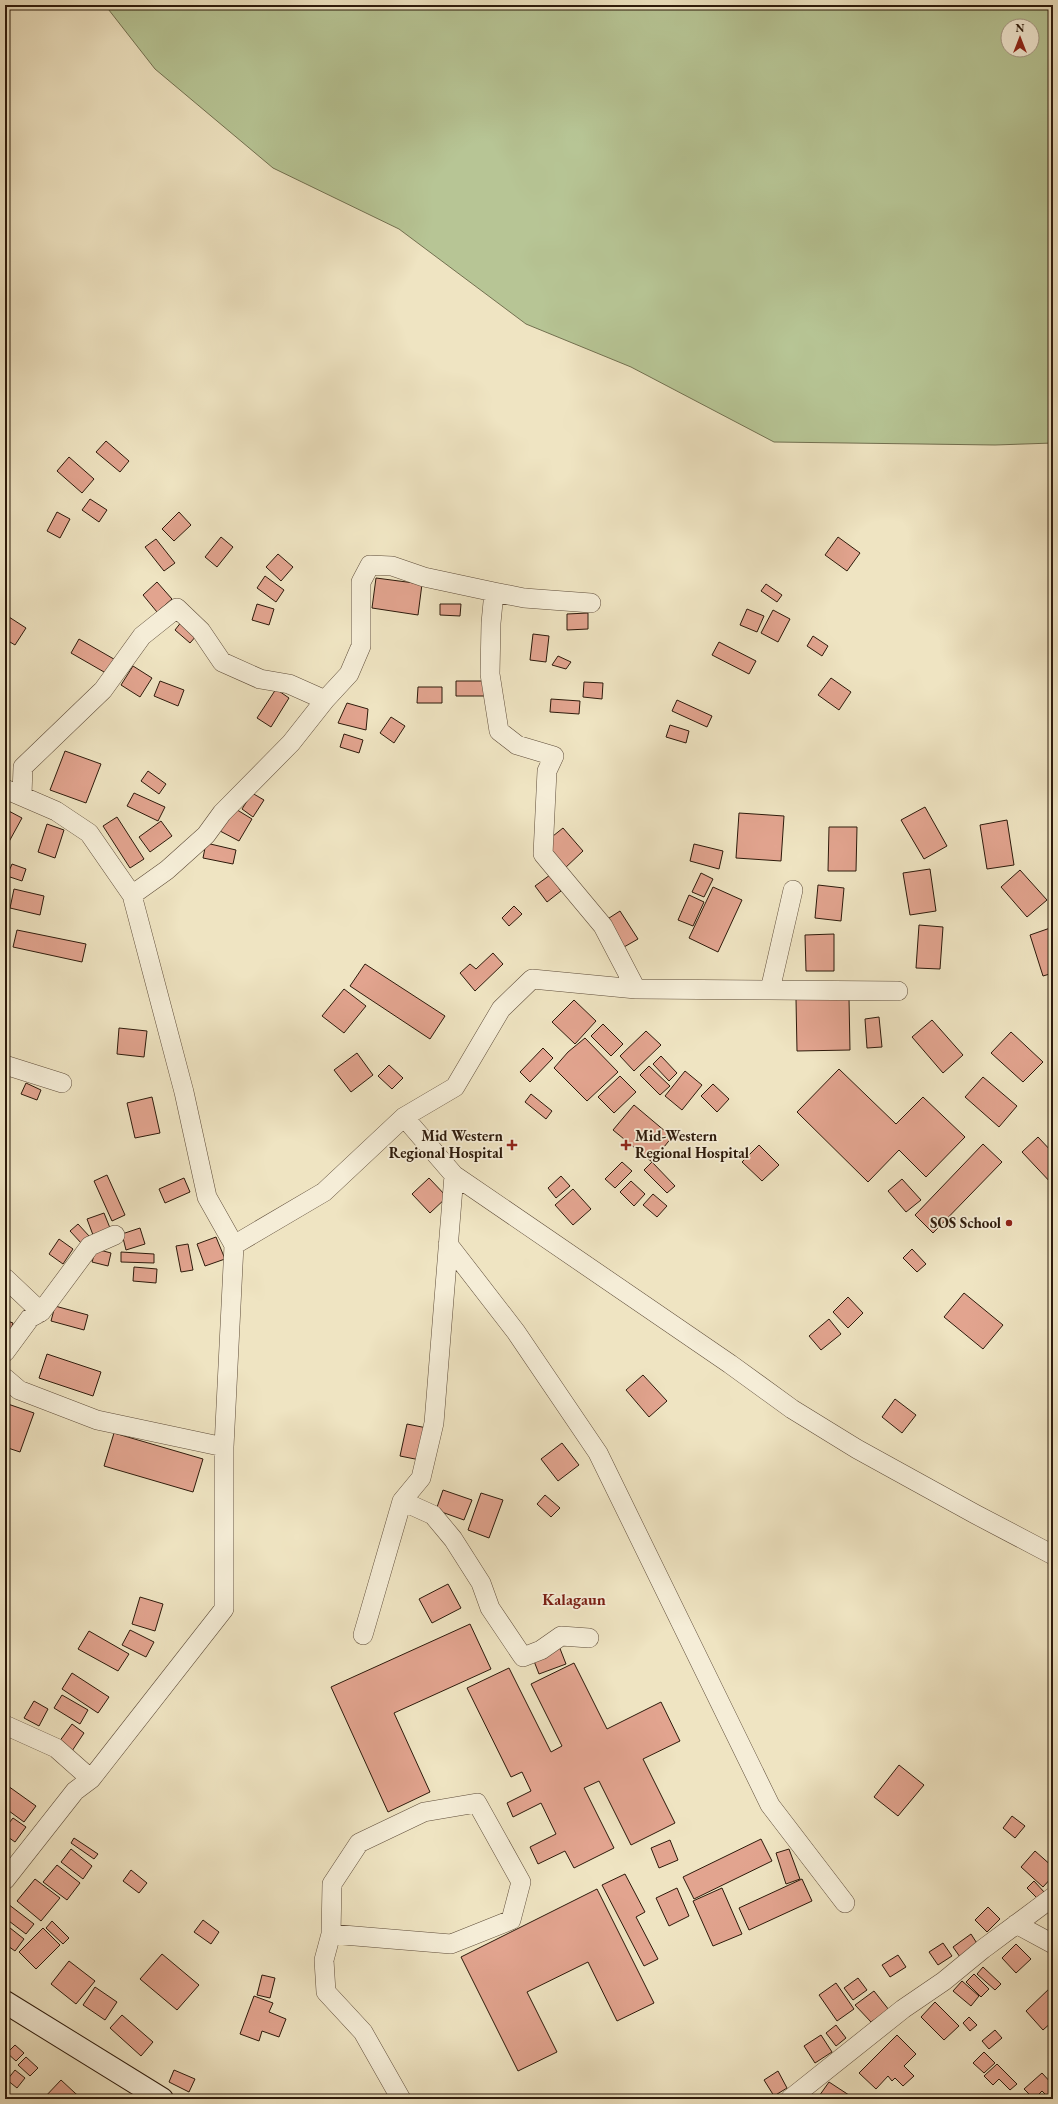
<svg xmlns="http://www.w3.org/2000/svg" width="1058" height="2104" font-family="'EB Garamond',serif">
  <rect width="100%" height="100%" fill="#efe4c2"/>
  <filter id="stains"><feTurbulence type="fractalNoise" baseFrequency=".005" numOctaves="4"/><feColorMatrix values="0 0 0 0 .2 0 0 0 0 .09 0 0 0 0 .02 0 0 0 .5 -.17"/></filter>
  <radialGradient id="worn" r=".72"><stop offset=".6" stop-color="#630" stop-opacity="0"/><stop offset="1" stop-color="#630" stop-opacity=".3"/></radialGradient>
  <path fill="#b7c595" stroke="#727050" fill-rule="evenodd" d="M105,5H1053V443L995,445L774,442L631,367L526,324L399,229L273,168L155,69ZM1008,26H1032V50H1008Z"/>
  <path fill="#e2a48f" stroke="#2d1a0b" d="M106,441L129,461L120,472L96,452Z
    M69,457L94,479L82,493L57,471Z
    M90,499L107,510L99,522L82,510Z
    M57,512L70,519L60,538L47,531Z
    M179,512L191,525L174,541L162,529Z
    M221,537L233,547L217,567L205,557Z
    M838,537L860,553L847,571L825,555Z
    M156,539L175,563L164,571L145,547Z
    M278,554L293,567L281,581L266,567Z
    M265,576L284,590L276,602L257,588Z
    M376,578L422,584L418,615L372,608Z
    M157,582L172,599L157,612L143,595Z
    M766,584L782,595L777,602L761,591Z
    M257,604L274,609L269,625L252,620Z
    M440,604H461L460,616L440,615Z
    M747,609L764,616L757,632L740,625Z
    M773,610L790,619L778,642L761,633Z
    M588,613V629L567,630V614Z
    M9,617L26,628L15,645L5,639V622Z
    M182,621L197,635L190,643L175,630Z
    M533,634L549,636L546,662L530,660Z
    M813,636L828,646L822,656L807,646Z
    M79,639L119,662L111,676L71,653Z
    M719,642L756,661L749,674L712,655Z
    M558,656L571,662L566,669L552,665Z
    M133,666L152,678L140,697L121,685Z
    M831,678L851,692L839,710L818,695Z
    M160,681L184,690L178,706L154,696Z
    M456,681H483L484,696H456Z
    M584,682L603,683L602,699L583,697Z
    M418,687H442V703H417Z
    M276,689L289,698L271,727L257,718Z
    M551,699L580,701L579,714L550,712Z
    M677,700L712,716L707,727L672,711Z
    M347,703L368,709L366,730L338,723Z
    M391,717L405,726L394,743L380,733Z
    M670,725L689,731L686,743L666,737Z
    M344,734L363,740L359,753L340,747Z
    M65,751L101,764L86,803L50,790Z
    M148,771L166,784L159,794L141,781Z
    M134,793L165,807L158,821L127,806Z
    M252,793L264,800L253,817L242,809Z
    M925,807L947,846L924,859L901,820Z
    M234,808L252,819L239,841L220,831Z
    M5,809L22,818L5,849Z
    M739,813L784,816L781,861L736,858Z
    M117,817L144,859L130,868L103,826Z
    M1007,820L1014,865L987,869L980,825Z
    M161,821L172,836L150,852L139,837Z
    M47,824L64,830L55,858L38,852Z
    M829,827H857L856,871H828Z
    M563,828L583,851L564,869L543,844Z
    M206,843L236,850L233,864L203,858Z
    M694,844L723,851L719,869L690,861Z
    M12,864L26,869L22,881L7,876Z
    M930,869L936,911L910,915L903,873Z
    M1020,870L1047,900L1027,917L1001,887Z
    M701,873L713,879L704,897L692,892Z
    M550,875L561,891L547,902L535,886Z
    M818,885L844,888L841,921L815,918Z
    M713,887L742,900L718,952L689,938Z
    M14,889L44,896L40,915L10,908Z
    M689,895L704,902L693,926L678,920Z
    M514,906L522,914L509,926L502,918Z
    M620,911L638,939L624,947L606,920Z
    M919,925L943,927L940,969L916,968Z
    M1053,927V973L1043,976L1030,935Z
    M17,930L86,944L82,962L13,947Z
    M834,934V971H806L805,935Z
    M493,953L503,964L475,991L460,973L470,964L476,969Z
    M365,964L445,1016L430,1039L350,986Z
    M344,989L366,1006L344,1033L322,1016Z
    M849,998L850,1050L797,1051L796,999Z
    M574,1000L596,1021L575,1044L552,1022Z
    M879,1017L882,1047L867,1048L865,1019Z
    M932,1020L963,1055L943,1073L912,1037Z
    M603,1024L623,1044L611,1056L591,1036Z
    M119,1028L147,1031L144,1057L117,1054Z
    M646,1031L661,1045L634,1071L620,1056Z
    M1011,1032L1043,1062L1023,1082L991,1053Z
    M585,1038L618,1072L587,1101L554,1068L568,1052Z
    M543,1048L553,1058L530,1082L520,1072Z
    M357,1053L373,1075L351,1092L334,1070Z
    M661,1056L677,1073L669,1081L653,1064Z
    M389,1065L403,1078L392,1089L378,1076Z
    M649,1066L670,1086L660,1095L640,1075Z
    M839,1069L896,1124L923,1097L965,1137L926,1177L899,1150L868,1182L797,1112Z
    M685,1071L702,1085L682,1110L665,1096Z
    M620,1076L636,1092L614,1113L598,1097Z
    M983,1077L1017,1106L999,1127L965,1097Z
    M26,1083L41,1090L37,1100L21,1094Z
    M713,1084L729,1099L717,1112L701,1096Z
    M531,1094L552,1111L546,1119L525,1102Z
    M152,1097L160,1133L135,1138L127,1103Z
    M634,1105L672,1137L652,1162L613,1130Z
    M1038,1137L1053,1153V1185L1022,1152Z
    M983,1144L1002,1162L933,1233L915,1215Z
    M759,1145L779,1165L762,1181L742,1162Z
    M622,1162L632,1171L615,1188L605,1179Z
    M652,1162L675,1186L667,1193L644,1170Z
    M107,1175L125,1215L112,1221L94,1181Z
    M561,1176L570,1186L556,1198L548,1188Z
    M184,1178L190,1192L165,1203L159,1189Z
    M429,1178L447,1197L430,1213L412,1194Z
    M902,1179L921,1200L906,1212L888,1191Z
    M631,1181L645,1194L634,1206L620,1192Z
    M573,1189L591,1209L573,1225L555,1205Z
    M653,1194L667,1206L657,1217L643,1205Z
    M104,1213L110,1228L93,1235L87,1219Z
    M78,1224L90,1237L82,1244L70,1231Z
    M140,1228L145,1244L126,1250L122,1234Z
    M216,1237L225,1259L205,1266L197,1244Z
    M59,1239L73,1249L63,1264L49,1254Z
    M188,1244L193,1270L181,1272L176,1246Z
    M96,1249L111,1253L108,1266L92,1262Z
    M912,1249L926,1264L917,1272L903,1258Z
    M121,1252L154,1254V1263L121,1262Z
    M134,1267L157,1269L156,1283L133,1281Z
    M964,1293L1003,1325L983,1349L944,1317Z
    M848,1297L863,1313L848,1328L833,1312Z
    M55,1306L88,1315L84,1330L51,1321Z
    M829,1319L841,1334L821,1350L809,1336Z
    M5,1320L13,1323L6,1346H5Z
    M47,1354L101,1372L93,1396L39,1378Z
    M643,1375L667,1401L649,1417L626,1390Z
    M895,1399L916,1415L902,1433L882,1417Z
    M5,1403L34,1413L20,1452L5,1447Z
    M407,1424L427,1428L420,1460L400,1456Z
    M114,1433L203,1459L193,1492L104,1466Z
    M562,1443L579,1465L558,1481L541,1459Z
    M443,1490L472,1500L464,1520L436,1510Z
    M481,1493L503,1500L489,1538L468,1530Z
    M545,1495L560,1508L551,1517L537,1504Z
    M448,1584L461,1608L432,1623L419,1599Z
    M140,1597L163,1604L155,1631L132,1624Z
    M470,1624L491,1669L394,1713L430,1792L388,1812L331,1687Z
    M130,1630L154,1642L146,1657L122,1645Z
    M89,1631L129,1654L118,1671L78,1649Z
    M559,1646L566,1664L539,1674L532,1656Z
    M574,1663L607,1729L661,1702L680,1741L643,1759L675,1823L631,1845L599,1781L584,1788L614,1848L574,1868L565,1851L538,1864L530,1847L556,1834L541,1803L513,1817L507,1803L531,1791L522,1772L511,1777L467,1688L509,1668L551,1752L562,1746L531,1684Z
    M72,1673L109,1697L98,1713L62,1689Z
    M62,1695L88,1710L80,1724L54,1708Z
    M34,1701L48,1709L39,1726L24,1718Z
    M72,1724L84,1733L72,1751L59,1742Z
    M899,1765L924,1785L898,1816L874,1797Z
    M8,1786L36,1806L24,1822L5,1808V1790Z
    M1012,1816L1025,1826L1015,1838L1003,1828Z
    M13,1818L26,1827L15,1842L5,1835V1828Z
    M74,1838L98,1854L94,1859L71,1843Z
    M761,1839L772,1861L694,1899L683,1877Z
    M670,1840L678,1860L659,1868L651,1848Z
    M71,1849L92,1866L83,1879L61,1862Z
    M789,1849L800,1879L786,1884L776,1853Z
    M1035,1851L1053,1867V1876L1043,1887L1021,1867Z
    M57,1865L80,1883L67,1900L43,1882Z
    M131,1870L147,1883L139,1893L123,1881Z
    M625,1874L645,1912L636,1917L658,1959L644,1966L602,1885Z
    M35,1879L60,1898L41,1921L17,1901Z
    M802,1879L812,1901L749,1930L739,1908Z
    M1034,1881L1045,1893L1039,1900L1027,1888Z
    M677,1888L689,1916L669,1926L656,1898Z
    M722,1888L742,1934L713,1946L693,1901Z
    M597,1889L654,2003L617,2021L588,1962L527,1992L557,2052L518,2071L461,1957Z
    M8,1904L34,1924L26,1934L5,1918V1907Z
    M988,1907L1000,1919L987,1932L975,1920Z
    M203,1920L219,1932L211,1944L194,1932Z
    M52,1921L69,1938L63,1944L46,1928Z
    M5,1924L24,1939L15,1951L5,1944Z
    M43,1928L60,1945L36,1969L19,1952Z
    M971,1934L978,1945L960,1957L953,1947Z
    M943,1943L952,1956L938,1965L929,1952Z
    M1016,1944L1031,1959L1016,1973L1002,1958Z
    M162,1954L199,1985L177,2010L140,1979Z
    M898,1955L906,1967L890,1977L882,1965Z
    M69,1961L95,1981L76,2004L51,1984Z
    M983,1967L1001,1984L995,1990L977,1974Z
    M974,1974L989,1989L981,1997L966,1982Z
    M262,1975L275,1978L270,1998L257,1995Z
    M858,1978L867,1990L853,2000L844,1988Z
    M962,1981L979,1996L971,2006L953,1991Z
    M836,1983L854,2009L837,2021L819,1995Z
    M95,1987L117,2002L105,2020L83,2005Z
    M1051,1987L1053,1989V2021L1043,2030L1026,2011Z
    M874,1991L889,2010L871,2022L855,2005Z
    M254,1996L273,2003L269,2012L286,2019L279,2037L262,2031L259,2041L240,2034Z
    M935,2002L959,2026L944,2040L921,2017Z
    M122,2015L153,2042L141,2056L110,2028Z
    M969,2017L977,2025L970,2031L963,2023Z
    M836,2025L846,2038L836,2046L826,2033Z
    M995,2030L1002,2038L989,2049L982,2041Z
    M821,2035L832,2052L815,2063L804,2046Z
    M897,2035L916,2054L904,2066L914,2076L903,2086L895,2078L892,2081L888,2076L876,2089L859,2073Z
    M15,2045L24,2053L16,2061L7,2053Z
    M984,2052L995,2063L984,2073L973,2063Z
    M26,2057L38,2068L30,2076L18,2065Z
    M997,2064L1017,2084L1010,2090L999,2079L993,2085L984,2076Z
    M15,2070L25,2078L17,2088L7,2080Z
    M174,2070L195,2079L189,2092L169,2082Z
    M778,2071L787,2088L774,2096L764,2080Z
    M1042,2073L1053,2085V2099H1050L1042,2091L1034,2099L1024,2089Z
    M61,2080L75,2093L82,2099H43Z
    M829,2082L855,2099H817Z"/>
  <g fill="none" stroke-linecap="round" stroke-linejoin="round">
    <defs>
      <path id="minor" d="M591,603L524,598L494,592L491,623L490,674L499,731L517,745L554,756L547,771L543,854L603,926L636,989
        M5,789L56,811L89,833L132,895L184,1092L207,1197L234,1245
        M22,795L23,767L103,690L142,636L177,608L201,631L222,662L260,679L289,684L325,700
        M132,895L167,870L206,835L222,813L291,743L325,700L349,674L361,646V582L370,565L392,566L424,577L494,592
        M770,990L898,991
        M5,1065L62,1083
        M404,1117L454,1175L730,1364L792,1409L857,1449L975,1514L1053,1555
        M448,1244L516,1332L598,1453L770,1805L845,1903
        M5,1278L41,1312L90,1246L115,1235
        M5,1352L30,1318L41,1312
        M5,1378L19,1390L97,1420L224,1447
        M402,1501L433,1515L453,1539L481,1583L490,1608L523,1657L541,1650L561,1636L589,1638
        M363,1635L402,1501L421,1478L434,1423L454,1175
        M5,1725L56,1748L91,1779
        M5,1880L75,1791L91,1779L224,1609V1447L234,1245L324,1192L404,1117L455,1087L501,1009L532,979L636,989L770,990L793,890
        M1016,1924L1053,1944
        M331,1934L451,1944L511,1920L521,1882L477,1803L424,1812L359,1843L332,1884L331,1934L324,1960L326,1992L363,2032L401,2099
        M790,2099L903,2009L944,1981L983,1949L1053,1897"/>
      <path id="secondary" d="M5,2002L162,2099"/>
    </defs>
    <use href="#minor" stroke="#5e4c39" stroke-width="20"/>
    <use href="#secondary" stroke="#2d1a0b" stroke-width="24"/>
    <use href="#minor" stroke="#f5edd7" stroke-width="19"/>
    <use href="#secondary" stroke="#f5edd7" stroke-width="22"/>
  </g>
  <g fill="#8f2418" stroke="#f5edd7" stroke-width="1.5">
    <path d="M510 1139h4v4h4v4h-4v4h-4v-4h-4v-4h4z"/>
    <path d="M624 1139h4v4h4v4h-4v4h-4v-4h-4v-4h4z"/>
    <circle cx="1009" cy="1223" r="4"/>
  </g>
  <g text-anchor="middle" stroke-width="3.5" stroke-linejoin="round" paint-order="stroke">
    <g font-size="15" font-weight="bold" fill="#2d1a0b" stroke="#f5edd7" text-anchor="end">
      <text x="503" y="1141">Mid Western<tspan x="503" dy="17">Regional Hospital</tspan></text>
      <text x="635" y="1141" text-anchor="start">Mid-Western<tspan x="635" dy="17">Regional Hospital</tspan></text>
      <text x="1001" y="1228">SOS School</text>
    </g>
    <g font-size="16" font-weight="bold" fill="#7a1f14" stroke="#f5edd7">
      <text x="574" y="1605">Kalagaun</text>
    </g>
  </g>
  <rect width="1058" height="2104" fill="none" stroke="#efe4c2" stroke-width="20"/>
  <rect x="6" y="6" width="1046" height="2092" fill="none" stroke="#2d1a0b" stroke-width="2"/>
  <rect x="10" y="10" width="1038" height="2084" fill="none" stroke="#2d1a0b"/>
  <g transform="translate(1020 38)"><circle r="19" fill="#f5edd7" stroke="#a59985"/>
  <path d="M0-3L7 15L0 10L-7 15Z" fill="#8f2418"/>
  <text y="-6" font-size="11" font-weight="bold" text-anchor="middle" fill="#2d1a0b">N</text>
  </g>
  <rect width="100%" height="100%" filter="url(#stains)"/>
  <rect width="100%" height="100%" fill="url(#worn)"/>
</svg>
